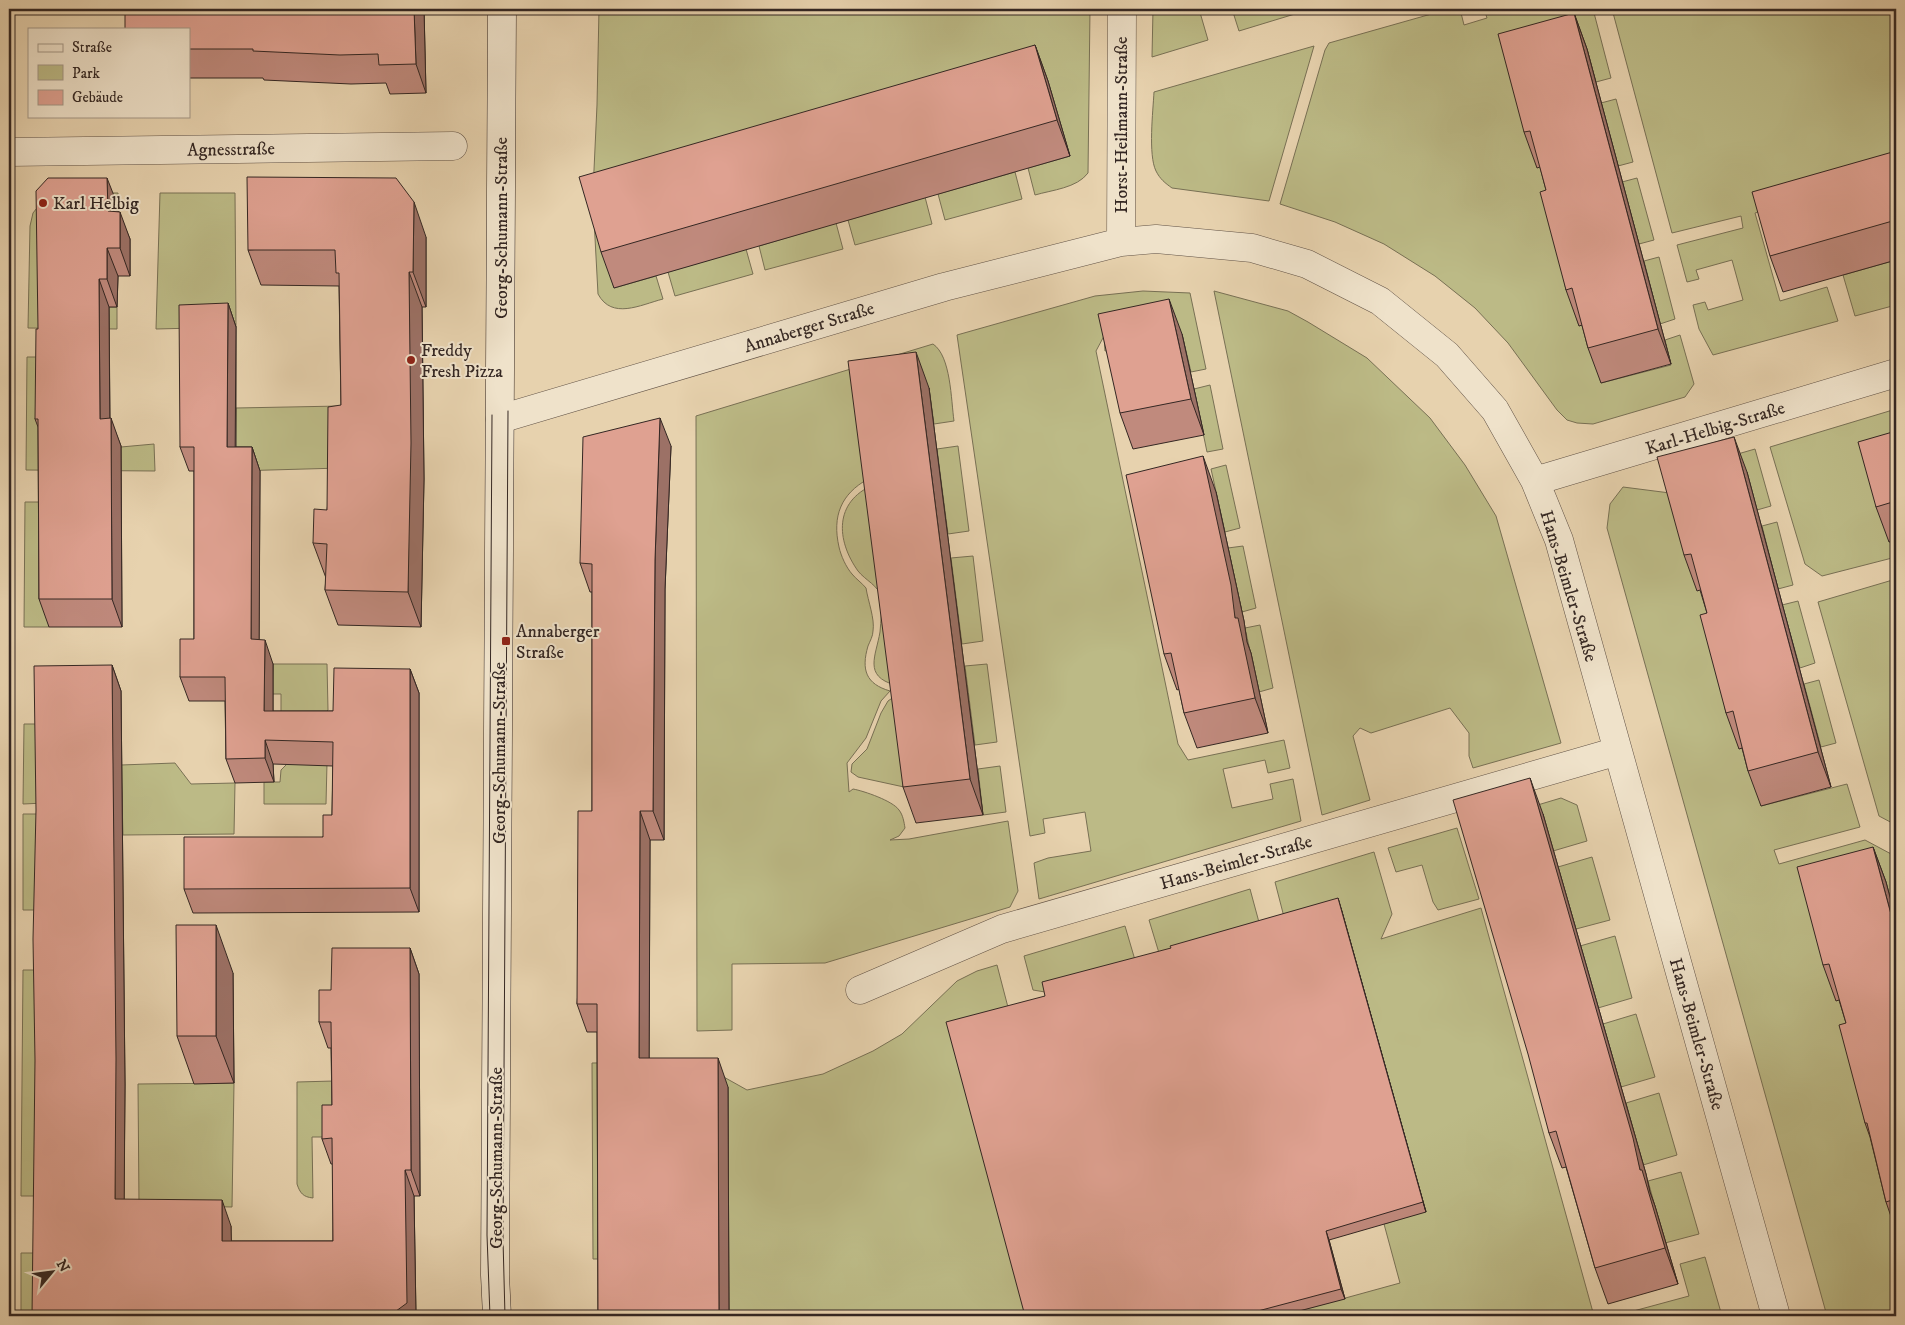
<svg xmlns="http://www.w3.org/2000/svg" width="1905" height="1325" font-family="'IM FELL DW Pica',serif">
  <rect width="100%" height="100%" fill="#e7d2ae"/>
  <filter id="stains"><feTurbulence type="fractalNoise" baseFrequency=".004" numOctaves="4"/><feColorMatrix values="0 0 0 0 .2 0 0 0 0 .09 0 0 0 0 .02 0 0 0 .5 -.17"/></filter>
  <radialGradient id="worn" r=".72"><stop offset=".6" stop-color="#630" stop-opacity="0"/><stop offset="1" stop-color="#630" stop-opacity=".3"/></radialGradient>
  <path fill="#bcba86" stroke="#787054" d="M599,9H1090L1088,173C1077,188 1052,190 1035,195L1028,168L1070,156L592,213L597,105Z
    M1153,9H1199L1208,40L1152,57Z
    M1232,9H1308V10L1239,31Z
    M1449,9H1460L1464,25L1487,18L1484,9H1593L1611,78L1596,82L1587,49L1543,166L1573,307L1579,326L1585,324L1601,383L1671,365L1665,340L1680,335L1694,384L1685,397L1593,424L1577,423L1567,420L1557,410L1508,343L1475,308L1435,276L1384,244L1335,222L1280,204L1325,50L1329,43Z
    M1612,9H1896V172L1755,213L1780,301L1827,287L1838,321L1713,355L1699,329L1693,305L1705,302L1708,310L1743,300L1732,260L1696,270L1699,279L1687,282L1677,245L1743,228L1741,216L1672,233Z
    M1314,46L1269,201L1172,188C1165,183 1160,179 1156,171C1148,155 1153,111 1154,92Z
    M1616,99L1633,162L1618,166L1601,103Z
    M1015,172L1022,199L945,220L938,194Z
    M1637,178L1654,240L1639,244L1622,182Z
    M92,193H118V206L48,307H117V329L28,328L30,226L33,213L40,204Z
    M160,193H235L236,327L156,329Z
    M925,197L932,224L855,245L848,220Z
    M594,219L614,288L656,276L663,299C640,305 612,320 598,294Z
    M836,223L843,249L765,270L759,246Z
    M746,249L753,274L675,296L668,272Z
    M1659,257L1675,319L1660,324L1644,261Z
    M1896,260V305L1855,316L1843,275Z
    M1143,291L1190,293L1206,369L1191,372L1182,334L1105,351L1104,336L1096,351L1178,744L1188,760L1284,740L1290,768L1268,773L1265,760L1223,769L1232,808L1273,799L1270,784L1293,779L1301,821L1039,899L1034,863L1048,858L1091,851L1085,812L1043,819L1045,833L1030,836L957,335L1095,296Z
    M1214,291L1288,311L1308,322L1367,358L1430,418L1465,465L1496,516L1561,743L1473,768L1469,756V733L1450,708L1371,733L1360,728L1353,736L1370,800L1322,815Z
    M933,344C951,356 951,400 954,421L934,424L929,388L868,479C841,494 832,516 839,547C841,556 846,567 852,574C856,579 862,583 866,588C868,601 875,619 873,631C873,636 870,641 868,646C861,670 866,684 890,691L881,701L866,738L847,763L849,792L853,789C864,791 893,801 899,810C903,815 904,822 905,828L899,836L890,840L909,839L1008,821L1018,891L1010,907L825,963L732,964V1030L697,1031L696,416Z
    M27,357H46L110,448L154,444L155,471L26,470Z
    M1210,385L1223,449L1207,452L1194,389Z
    M341,406V468L235,471L236,408Z
    M1896,409V470L1889,542L1896,540V557L1822,576L1805,564L1770,447Z
    M958,446L969,531L948,534L937,449Z
    M1755,449L1771,506L1757,510L1672,473Z
    M1226,465L1240,528L1225,532L1211,469Z
    M873,485L895,685C863,676 876,656 880,632C881,621 882,608 881,597C879,586 865,580 858,571C836,540 834,502 873,485Z
    M1623,487L1670,493L1703,589L1739,749L1746,747L1761,806L1847,784L1860,827L1774,850L1779,864L1865,840L1893,855L1896,865V920L1842,999L1896,1228V1316H1827L1607,528L1610,504Z
    M25,502H49V627H24Z
    M1777,522L1793,585L1778,589L1762,526Z
    M1243,546L1256,608L1242,612L1228,548Z
    M973,556L983,641L962,644L951,558Z
    M1896,579V825L1879,816L1818,602Z
    M1798,601L1815,663L1800,668L1782,605Z
    M1260,625L1273,688L1259,692L1245,628Z
    M273,664H327L328,710L281,759V694H272Z
    M987,664L997,742L975,745L965,666Z
    M1819,680L1836,743L1821,747L1804,684Z
    M898,694L904,787L858,777L851,772L852,764L867,749L881,713L888,701Z
    M328,723L326,804H264V782H280L281,770Z
    M24,724H44L45,803L23,804Z
    M175,763L191,784L235,783L234,834L123,835L121,765Z
    M1000,766L1006,812L983,815L978,769Z
    M1561,798L1577,805L1587,841L1553,851L1471,825Z
    M23,814H45L44,910H23Z
    M1457,828L1479,899L1438,910L1433,902L1422,865L1396,872L1388,848Z
    M1374,852L1392,914L1381,939L1481,908L1594,1316H1280L1400,1283L1384,1224L1426,1211L1284,917L1275,882Z
    M1592,857L1610,920L1576,929L1558,867Z
    M1250,889L1260,926L1159,953L1149,920Z
    M1125,926L1135,960L1045,992L1033,990L1024,956Z
    M1615,936L1632,998L1598,1008L1580,946Z
    M997,965L1010,1015L1026,1316H729L615,1259H593L592,1063L697,1062L747,1090L823,1074L873,1051L902,1034L957,981L977,971Z
    M23,970H43L44,1196H21Z
    M1636,1014L1655,1077L1621,1087L1603,1024Z
    M334,1081V1119L324,1137H312L313,1198C303,1197 300,1193 297,1184V1082Z
    M234,1083L232,1207L139,1205L138,1084Z
    M1659,1093L1677,1155L1643,1165L1626,1103Z
    M1681,1172L1699,1234L1665,1243L1648,1181Z
    M21,1253H42V1316H21Z
    M1705,1257L1722,1316H1615L1689,1296L1680,1264Z"/>
  <g fill="none" stroke-linecap="round" stroke-linejoin="round">
    <defs>
      <path id="street" d="M9,152L453,146
        M1121,242L1122,9
        M500,419L944,287L1121,242L1156,239L1252,248L1307,264L1380,301L1447,355L1495,410L1535,481L1559,540L1776,1316
        M1535,481L1896,373
        M860,990L1002,929L1618,751"/>
      <path id="secondary" d="M497,1316L495,1275L502,9"/>
    </defs>
    <use href="#street" stroke="#615246" stroke-width="29"/>
    <use href="#secondary" stroke="#342723" stroke-width="29"/>
    <use href="#street" stroke="#efe2ca" stroke-width="28"/>
    <use href="#secondary" stroke="#efe2ca" stroke-width="28"/>
    <path stroke="#342723" stroke-width="1" d="M490,1316L487,1235L492,415
      M505,1316L503,1239L508,411"/>
  </g>
  <path fill="#c08a7d" stroke="#342723" d="M125,9H424L426,93L390,94L386,83L351,84L264,80L263,78H189V29Z
    M1574,13L1587,49L1671,364L1601,383L1588,348L1582,325L1579,326L1566,290L1546,190L1540,167L1537,168L1524,132Z
    M1035,45L1048,81L1070,156L614,288L601,252Z
    M1896,151V260L1783,292L1770,256Z
    M118,206V211L130,239V276H118L117,307H109L110,418L121,446L122,627H49L39,599L38,427L35,419Z
    M426,237V307H422L424,479L421,627L338,625L325,590L326,578L313,543L327,510L341,405L339,286L261,285L248,250Z
    M228,303L236,327V447H252L260,471L259,640L273,664V711H333L410,669L419,693V912L193,913L184,889L323,837L332,815L333,766L273,764L274,782L235,783L226,759L225,701H189L180,677L194,639V471H189L180,447Z
    M1182,334L1204,435L1133,449L1120,413Z
    M929,388L983,815L916,823L903,787Z
    M1896,431V540L1889,542L1876,507Z
    M671,446L665,589L664,840H650L649,1058L728,1087L729,1316H598L597,1032H587L577,1004L592,811V592H590L580,563Z
    M1747,472L1831,787L1761,806L1748,771L1742,748L1739,749L1726,713L1707,613L1700,590L1697,591L1684,555Z
    M1216,492L1244,621L1247,642L1251,653L1268,733L1197,748L1184,713L1179,689L1177,690L1164,654Z
    M112,665L121,691L125,1085L124,1200L231,1226V1241H333V1164H331L322,1139L332,1105L331,1048H328L319,1022L331,990L410,948L419,974L420,1196H414L416,1316H32Z
    M1543,814L1646,1174L1650,1192L1655,1206L1678,1284L1608,1304L1595,1268L1566,1167L1562,1168L1549,1133Z
    M1873,847L1886,882L1896,920V1231L1886,1202L1870,1137L1865,1123L1846,1023L1839,1000L1836,1001L1823,965Z
    M1341,908L1426,1212L1329,1240L1345,1299L1280,1316H1025Z
    M233,973L234,1083L194,1084L177,1036Z"/>
  <path fill="#9c7166" stroke="#342723" d="M414,9H424L426,93L416,64Z
    M1574,13L1587,49L1671,364L1658,329Z
    M1035,45L1048,81L1070,156L1057,120Z
    M107,178L118,206V239L108,211Z
    M414,202L426,237V307L413,272Z
    M120,212L130,239V276L120,248Z
    M107,248L118,276L117,307L107,279Z
    M409,272L422,307L424,479L421,627L408,592Z
    M99,279L109,307L110,447L100,419Z
    M1169,299L1182,334L1204,435L1191,399Z
    M228,303L236,327L235,471L227,447Z
    M916,352L929,388L983,815L970,779Z
    M111,418L121,446L122,627L112,599Z
    M660,418L671,446L665,589L664,840L653,811L655,560Z
    M1734,437L1747,472L1831,787L1818,752Z
    M252,447L260,471L259,663L251,639Z
    M1203,456L1216,492L1244,621L1247,642L1251,653L1268,733L1255,698L1235,618Z
    M265,640L273,664V735L264,711Z
    M112,665L121,691L125,1085L124,1225L115,1199Z
    M410,669L419,693V912L410,888Z
    M265,740L273,764L274,782L265,758Z
    M1530,778L1543,814L1646,1174L1650,1192L1655,1206L1678,1284L1665,1248L1640,1170Z
    M640,811L650,840L649,1086L639,1058Z
    M1873,847L1886,882L1896,920V933Z
    M1338,898L1341,908L1426,1212L1423,1202Z
    M216,925L233,973L234,1083L216,1036Z
    M410,948L419,974L420,1196L411,1170Z
    M718,1058L728,1087L729,1316H719Z
    M405,1170L414,1196L416,1316H392V1314Z
    M222,1200L231,1226L232,1267L222,1241Z
    M1326,1231L1329,1240L1345,1299L1341,1289Z"/>
  <path fill="#dfa191" stroke="#342723" d="M125,9H414L416,64L379,65L378,54L340,55L253,51V49H189V29H125Z
    M1574,13L1658,329L1588,348L1572,288L1566,290L1540,192L1546,190L1530,131L1524,132L1498,34Z
    M1035,45L1057,120L601,252L579,177Z
    M1896,151V220L1770,256L1752,192Z
    M247,177L396,178L414,202L413,272H409L411,443L408,592L325,590L327,544L313,543L314,509L327,510L328,407L341,405L339,273H336L335,250H248Z
    M48,178H107L108,211L120,212V248H107V279H99L100,419L111,418L112,599H39L38,419H35L36,329H38L36,191Z
    M1169,299L1191,399L1120,413L1098,314Z
    M228,303L227,447H252L251,639L265,640L264,711H333L334,668L410,669V888L184,889V837H323V815H332L333,742L265,740V758L226,759L225,677H180V639H194V447H180L179,305Z
    M916,352L970,779L903,787L848,361Z
    M660,418L655,560L653,811H640L639,1058H718L719,1316H598L597,1004H577L578,811H592V564L580,563L583,437Z
    M1896,431V501L1876,507L1858,442Z
    M1734,437L1818,752L1748,771L1733,711L1726,713L1700,615L1707,613L1691,554L1684,555L1657,457Z
    M1203,456L1231,585L1235,618H1238L1255,698L1184,713L1171,653L1164,654L1126,475Z
    M112,665L116,1059L115,1199L222,1200V1241H333L332,1138L322,1139V1105H332L331,1022H319V990H331L332,948H410L411,1170H405L407,1303L392,1314H222V1316H32L35,1060L33,939L36,810L34,666Z
    M1530,778L1633,1138L1640,1170H1642L1665,1248L1595,1268L1556,1131L1549,1133L1528,1054L1453,800Z
    M1873,847L1896,933V1215L1892,1200L1886,1202L1867,1123H1865L1839,1025L1846,1023L1829,964L1823,965L1797,867Z
    M1338,898L1423,1202L1326,1231L1341,1289L1239,1316H1025L946,1022L1045,996L1042,982L1171,948L1170,946Z
    M176,925H216V1036H177Z"/>
  <g fill="#8f2418" stroke="#efe2ca" stroke-width="2">
    <circle cx="43" cy="203" r="5"/>
    <circle cx="411" cy="360" r="5"/>
    <rect x="501" y="636" width="10" height="10" rx="2.5"/>
  </g>
  <g text-anchor="middle" stroke-width="4" stroke-linejoin="round" paint-order="stroke">
    <g font-size="18" fill="#342723" stroke="#efe2ca">
      <text transform="translate(1121 125) rotate(-90)" y="6">Horst-Heilmann-Straße</text>
      <text transform="translate(231 149) rotate(-1)" y="6">Agnesstraße</text>
      <text transform="translate(501 228) rotate(-90)" y="6">Georg-Schumann-Straße</text>
      <text transform="translate(809 327) rotate(-17)" y="6">Annaberger Straße</text>
      <text transform="translate(1715 428) rotate(-17)" y="6">Karl-Helbig-Straße</text>
      <text transform="translate(1569 586) rotate(73)" y="6">Hans-Beimler-Straße</text>
      <text transform="translate(499 753) rotate(-90)" y="6">Georg-Schumann-Straße</text>
      <text transform="translate(1236 862) rotate(-16)" y="6">Hans-Beimler-Straße</text>
      <text transform="translate(1697 1034) rotate(74)" y="6">Hans-Beimler-Straße</text>
      <text transform="translate(496 1158) rotate(-90)" y="6">Georg-Schumann-Straße</text>
    </g>
    <g font-size="18" fill="#342723" stroke="#efe2ca" text-anchor="start">
      <text x="53" y="209">Karl Helbig</text>
      <text x="421" y="356">Freddy<tspan x="421" dy="21">Fresh Pizza</tspan></text>
      <text x="516" y="637">Annaberger<tspan x="516" dy="21">Straße</tspan></text>
    </g>
  </g>
  <rect width="1905" height="1325" fill="none" stroke="#e7d2ae" stroke-width="30"/>
  <rect x="10" y="10" width="1885" height="1305" fill="none" stroke="#342723" stroke-width="2.5"/>
  <rect x="15" y="15" width="1875" height="1295" fill="none" stroke="#342723"/>
  <rect x="28" y="28" width="162" height="90" fill="#efe2ca" stroke="#a49787"/>
  <rect x="38" y="44" width="25" height="8" fill="#efe2ca" stroke="#a49787"/>
  <text x="72" y="52" font-size="15" fill="#342723">Straße</text>
  <rect x="38" y="65" width="25" height="15" fill="#bcba86" stroke="#a49787"/>
  <text x="72" y="78" font-size="15" fill="#342723">Park</text>
  <rect x="38" y="90" width="25" height="15" fill="#dfa191" stroke="#a49787"/>
  <text x="72" y="102" font-size="15" fill="#342723">Gebäude</text>
  <g transform="translate(52 1272) rotate(61)" stroke="#efe2ca" stroke-width="4" paint-order="stroke">
  <path d="M0-4L9 19L0 12L-9 19Z" fill="#342723"/>
  <text y="-8" font-size="14" font-weight="bold" text-anchor="middle" fill="#342723">N</text>
  </g>
  <rect width="100%" height="100%" filter="url(#stains)"/>
  <rect width="100%" height="100%" fill="url(#worn)"/>
</svg>
